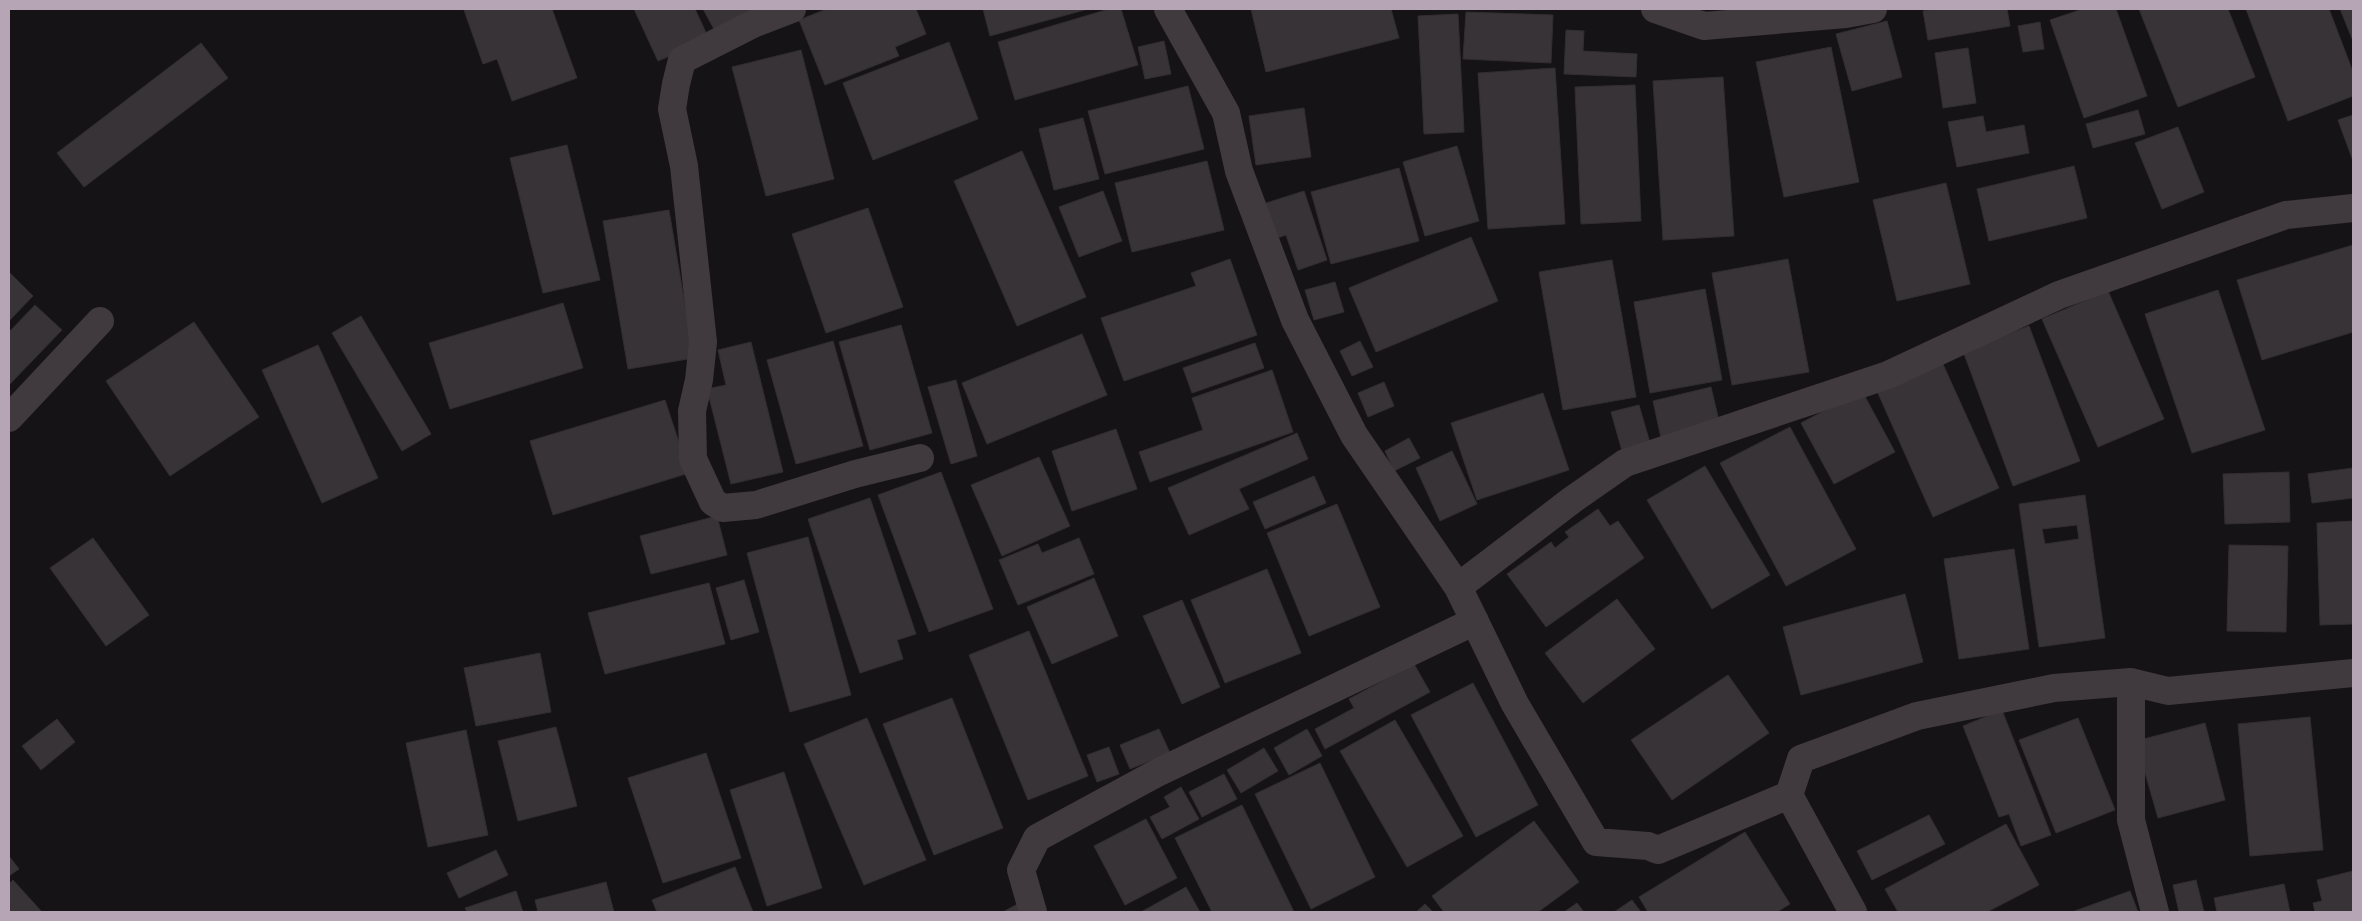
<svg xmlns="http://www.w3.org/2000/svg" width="2362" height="921" font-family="Cabin,sans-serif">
  <rect width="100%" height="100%" fill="#151315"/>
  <path fill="#373336" stroke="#322d30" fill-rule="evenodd" d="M468,9H552L577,78L512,101L497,59L483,64L464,10Z
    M634,9H695L709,39L658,61Z
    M703,9H760L715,31Z
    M827,9H916L926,34L895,47L899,56L825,85L799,20Z
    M983,9H1088L990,36Z
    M1109,9H1121L1138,65L1015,100L998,42Z
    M1251,9H1391L1399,38L1266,72Z
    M1934,9H2007L2010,26L1928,40L1923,11Z
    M2083,9H2116L2147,96L2084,118L2050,20Z
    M2139,9H2228L2255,77L2178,107Z
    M2246,9H2329L2353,72V96L2288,121Z
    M2340,9H2353V41Z
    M1466,12L1553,15L1551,63L1463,59Z
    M1458,14L1464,132L1424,134L1418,16Z
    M1887,21L1902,77L1852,91L1836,34Z
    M2040,22L2044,49L2023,52L2018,26Z
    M1566,30L1584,31L1583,51L1637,54L1636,77L1564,74Z
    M1164,41L1171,74L1145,79L1138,47Z
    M949,42L978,119L873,160L843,83Z
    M201,43L228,78L84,187L57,153Z
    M1831,47L1859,182L1784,197L1756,62Z
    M1968,48L1976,103L1943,108L1935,53Z
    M801,50L834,179L766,196L732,67Z
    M1555,68L1565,224L1488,229L1478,73Z
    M1723,77L1734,236L1663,240L1653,81Z
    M1635,85L1641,221L1581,224L1575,87Z
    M1188,86L1204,149L1105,174L1088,111Z
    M1304,108L1311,157L1256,165L1249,116Z
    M2138,110L2145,134L2093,148L2086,124Z
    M2353,115V161L2338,120Z
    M1983,116L1986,132L2024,125L2029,153L1957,167L1948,122Z
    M1083,118L1099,179L1054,190L1039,129Z
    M2178,127L2204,192L2162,209L2135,143Z
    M567,145L600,280L543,293L510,158Z
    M1457,146L1479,221L1425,236L1403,162Z
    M1022,151L1086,297L1017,326L954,181Z
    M1207,161L1224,230L1132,252L1115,183Z
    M2074,166L2087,218L1989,241L1977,189Z
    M1399,168L1419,241L1331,264L1311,192Z
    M1946,183L1970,284L1897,301L1873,200Z
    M1103,191L1122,241L1079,257L1059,207Z
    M1304,191L1327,260L1298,270L1286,235L1274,239L1263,204Z
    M868,208L903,307L826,333L792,234Z
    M669,210L694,358L628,369L603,221Z
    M1471,237L1498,301L1376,352L1349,288Z
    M2353,245V332L2262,360L2237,280Z
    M1230,259L1257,335L1124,381L1101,318L1196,286L1191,273Z
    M1788,259L1809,372L1732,385L1712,273Z
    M1612,260L1636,397L1563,410L1539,272Z
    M9,272L33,296L9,321Z
    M1335,282L1344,312L1314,320L1305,290Z
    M1705,289L1722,380L1650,393L1634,302Z
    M2218,290L2265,430L2192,453L2145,314Z
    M2108,291L2164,419L2098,447L2042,319Z
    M563,303L583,368L450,409L429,343Z
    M35,305L62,330L9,385V332Z
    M361,316L431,434L402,451L332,333Z
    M194,322L259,417L170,476L106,381Z
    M901,325L932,433L870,450L839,342Z
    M2029,326L2080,461L2013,486L1963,351Z
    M1082,334L1107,395L987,444L962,383Z
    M833,341L863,446L796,464L767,360Z
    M1360,341L1373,367L1352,376L1340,351Z
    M751,342L783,472L731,484L707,389L726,385L718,350Z
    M1255,343L1264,368L1192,393L1183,368Z
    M318,345L378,478L322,503L262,370Z
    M1942,362L1999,488L1933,517L1877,391Z
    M1272,370L1293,432L1150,482L1139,452L1203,430L1192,398Z
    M956,380L977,456L951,464L928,387Z
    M1384,382L1394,406L1368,417L1358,393Z
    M1711,387L1720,425L1661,438L1653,401Z
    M1862,391L1895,452L1834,484L1801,423Z
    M1543,393L1569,470L1477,500L1451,423Z
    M665,400L689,473L553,515L530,441Z
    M1639,405L1650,443L1622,451L1611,412Z
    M1790,427L1856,549L1786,586L1720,463Z
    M1116,429L1137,489L1072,511L1052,451Z
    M1297,433L1308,459L1239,489L1249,509L1189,535L1168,488Z
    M1409,438L1420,458L1394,471L1385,451Z
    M1452,451L1477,504L1440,521L1416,468Z
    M1039,457L1070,526L1002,556L971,485Z
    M1705,466L1770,575L1712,609L1647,500Z
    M2353,468V498L2312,503L2308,474Z
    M941,472L993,609L929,632L878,495Z
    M2289,472L2290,522L2225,524L2223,474Z
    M1314,476L1326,503L1265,529L1253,502Z
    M2085,495L2105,638L2039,647L2019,504ZM2077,525L2079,539L2045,544L2042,529Z
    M870,498L916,634L897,640L903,659L860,673L808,519Z
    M1337,504L1380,607L1309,636L1267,533Z
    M1598,509L1610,526L1618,521L1644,558L1546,627L1507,574L1551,542L1555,548L1569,537L1565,532Z
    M717,516L727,555L651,574L640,536Z
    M2353,521V624L2320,625L2317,523Z
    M808,537L851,695L790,712L747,553Z
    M93,538L149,615L106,646L50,568Z
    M1079,538L1094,574L1018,605L999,560L1038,544L1042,553Z
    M2229,545L2288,546L2286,632L2227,631Z
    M2014,549L2029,649L1959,659L1944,559Z
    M1267,569L1301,653L1225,683L1191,600Z
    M1094,578L1118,636L1052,664L1027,607Z
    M744,580L759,632L731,640L716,588Z
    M709,583L725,644L605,674L588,613Z
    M1905,594L1923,662L1801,695L1783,627Z
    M1617,599L1655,649L1583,703L1545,653Z
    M1182,600L1220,687L1182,704L1143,616Z
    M1029,631L1088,776L1028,800L969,655Z
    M540,653L551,712L476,726L464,668Z
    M1414,664L1430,692L1325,749L1315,729L1354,708L1349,699Z
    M1728,675L1769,733L1672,800L1631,740Z
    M1473,683L1538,805L1476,837L1411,715Z
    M952,698L1003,828L934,855L883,724Z
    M2002,710L2051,835L2021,846L2009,814L1999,817L1963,726Z
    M2310,717L2323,850L2250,856L2238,724Z
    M867,718L926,860L864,885L804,744Z
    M2078,718L2115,810L2056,833L2019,740Z
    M57,719L75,742L41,770L22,746Z
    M1395,720L1463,836L1407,867L1340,751Z
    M2205,723L2225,800L2158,818L2136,741Z
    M556,727L577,806L518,821L498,741Z
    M1159,729L1170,753L1130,769L1120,745Z
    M1307,729L1322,756L1289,775L1274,748Z
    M466,730L488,835L428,847L406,743Z
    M1109,747L1119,774L1097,782L1087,755Z
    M1264,748L1278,771L1241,793L1227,770Z
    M706,753L741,858L663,883L628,778Z
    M1320,763L1375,877L1311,909L1255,794Z
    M784,772L822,888L767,906L730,790Z
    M1224,774L1237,799L1202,817L1189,792Z
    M1181,787L1199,819L1162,839L1150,817L1170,807L1164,797Z
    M1242,805L1294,912H1212L1175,838Z
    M1929,815L1945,844L1872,880L1857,851Z
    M1146,819L1177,878L1125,905L1094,846Z
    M1534,821L1579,882L1538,912H1444L1432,896Z
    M2006,824L2039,885L1987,912H1898L1885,889Z
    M1745,832L1790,904L1777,912H1648L1639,897Z
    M496,850L508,875L459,898L447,873Z
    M9,856L19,869L9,876Z
    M735,867L753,912H657L652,900Z
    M2353,871V912H2315L2313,903L2322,901L2317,880Z
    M13,880L42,912H9V884Z
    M2196,880L2204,912H2179L2173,885Z
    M606,882L614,912H538L535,900Z
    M2284,884L2290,912H2217L2214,898Z
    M1186,887L1200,912H1141Z
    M516,891L523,912H467L465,908Z
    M2130,891L2138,912H2072Z
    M1632,900L1641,912H1614Z
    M1021,902L1027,912H1003Z
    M1577,903L1584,912H1564Z
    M1425,904L1433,912H1416Z"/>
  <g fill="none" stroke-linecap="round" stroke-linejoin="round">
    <path stroke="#40393e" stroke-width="28" d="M792,9L753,24L682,60L676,84L672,109L684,166L703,342L699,380L692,411L693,459L713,502L723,508L756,505L855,474L920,458
      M1168,9L1226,113L1239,171L1295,320L1354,435L1458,587L1515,704L1596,842L1648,846L1658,850L1789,795L1801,759L1917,716L2054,688L2131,682L2168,691L2353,673
      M1655,9L1704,26L1846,14L1873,9
      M9,418L100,321
      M1458,587L1572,500L1625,463L1888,375L2059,295L2286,215L2353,208
      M2131,682V820L2155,912
      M1789,795L1853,912
      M1033,912L1021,870L1037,838L1159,772L1475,621"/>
  </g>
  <rect width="2362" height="921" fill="none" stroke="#b6a5b4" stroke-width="20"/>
</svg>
